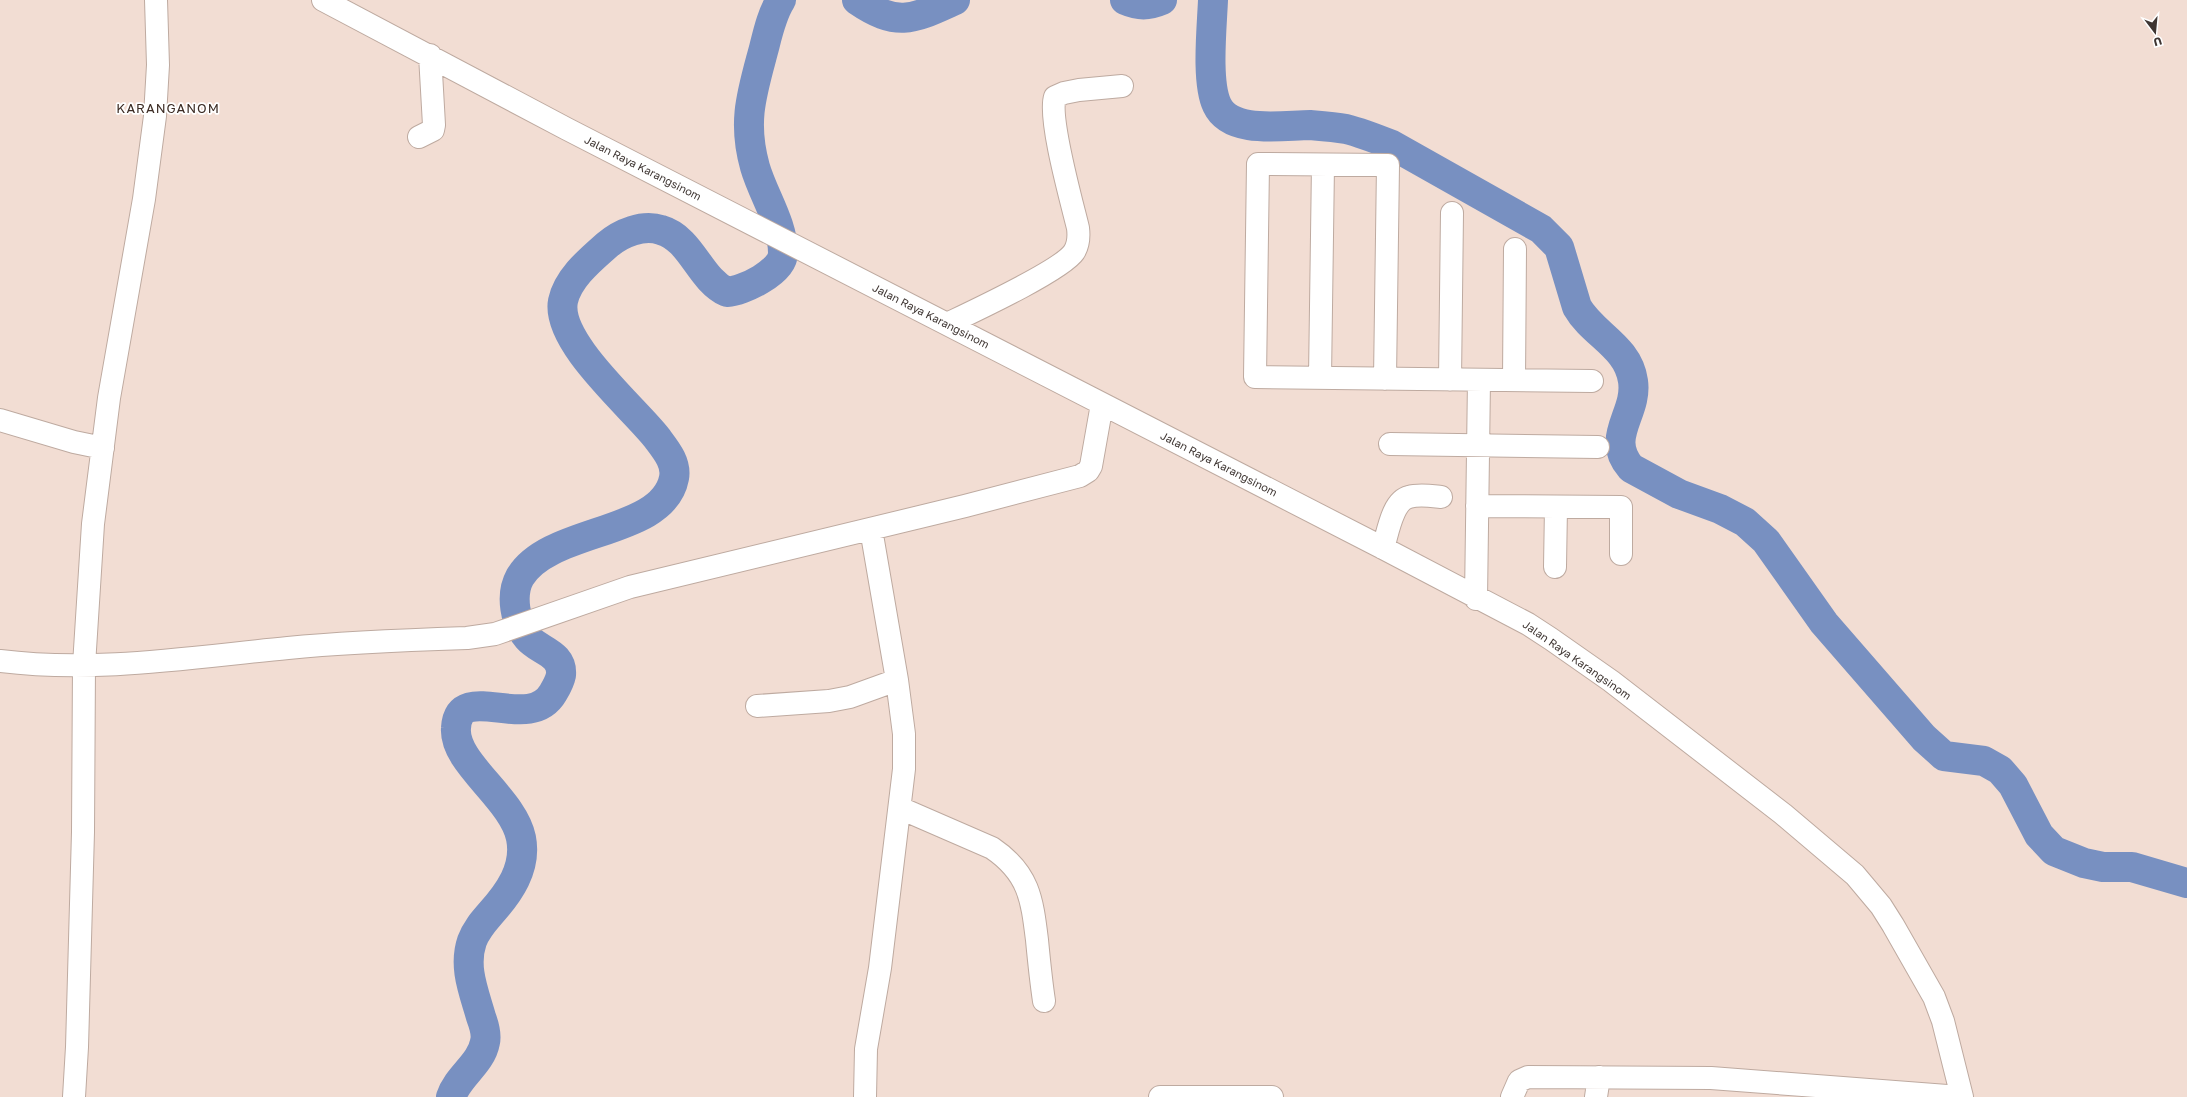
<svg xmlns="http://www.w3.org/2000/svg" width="2187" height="1097" font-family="'Golos Text',sans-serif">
  <rect width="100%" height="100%" fill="#f2ddd3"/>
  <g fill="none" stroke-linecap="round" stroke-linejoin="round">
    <path stroke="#7890c1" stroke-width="30" d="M857,0C898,28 913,19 955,0
      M1125,0C1139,6 1148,6 1162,0
      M1213,0C1212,26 1206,82 1217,105C1231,135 1284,125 1310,125C1322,126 1335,127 1346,129C1362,133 1377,139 1392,145L1541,229L1559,247L1577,307C1593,335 1628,346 1633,381C1638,414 1604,437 1631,468L1679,494L1720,509L1745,522L1766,541L1824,623L1924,738L1944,756L1984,761L2000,770L2013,785L2039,835L2054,851L2084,863L2103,867H2132L2187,883
      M451,1097C458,1076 481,1064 485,1042C487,1034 484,1025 481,1017C474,992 463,967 472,941C476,930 483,922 490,914C509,893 527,868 521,838C513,798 453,763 456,728C459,679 529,734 553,693C556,688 560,680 561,675C563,653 539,651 528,638C515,623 510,595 520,577C550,527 663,536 674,478C677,463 666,450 657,438C633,407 555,342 563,301C568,278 590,260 607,245C621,233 643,224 661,230C692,239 699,279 727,292C743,291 783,272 783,253C783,223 763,195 755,167C742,121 752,93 764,48C768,32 772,14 781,0"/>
    <defs>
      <path id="minor" d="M323,0L567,129L1383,548L1528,624L1551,639L1611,681L1783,814L1855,875L1881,906L1893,925L1934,997L1943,1021L1962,1097
        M419,137L433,130L434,125L430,55
        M947,324C972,312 1062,270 1074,252C1079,244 1079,236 1078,228C1072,203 1048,118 1055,97L1064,93L1079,90L1122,86
        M1320,378L1323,165
        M1385,379L1388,165L1258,164L1255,377L1592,381
        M1450,380L1452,213
        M1514,380L1515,249
        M0,420L74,442L103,448
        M1390,444L1598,447
        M1477,506L1621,507V554
        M1383,548C1388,533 1392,501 1409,497C1419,494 1431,496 1441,497
        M1555,567L1556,507
        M1476,599L1479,380
        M0,661C96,673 193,657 288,648C347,642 407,640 467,638L495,634L630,587L965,506L1080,476L1088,471L1091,466L1102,404
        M757,706L829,701L850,697L897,680
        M900,808L992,848C1029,873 1032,899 1037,940C1039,961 1041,981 1044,1001
        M74,1097L77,1047L83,832L84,665L93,524L109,398L144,199L155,116L158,65L156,0
        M865,1097L866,1049L880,968L904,769V734L897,680L871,529
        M1160,1097H1272
        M1512,1097L1519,1081L1528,1077L1711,1078L1960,1097
        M1596,1097L1599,1077"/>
    </defs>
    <use href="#minor" stroke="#beaaa0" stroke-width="24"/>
    <use href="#minor" stroke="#fff" stroke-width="22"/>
  </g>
  <g text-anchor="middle" stroke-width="3.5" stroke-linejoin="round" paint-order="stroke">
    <g font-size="11" fill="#3e3532" stroke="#fff">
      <text transform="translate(643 168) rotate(27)" y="4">Jalan Raya Karangsinom</text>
      <text transform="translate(931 316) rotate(27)" y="4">Jalan Raya Karangsinom</text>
      <text transform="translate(1219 464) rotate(27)" y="4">Jalan Raya Karangsinom</text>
      <text transform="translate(1577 660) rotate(35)" y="4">Jalan Raya Karangsinom</text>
    </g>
    <g font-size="13" letter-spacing="1" fill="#3c2c24" stroke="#fff">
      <text x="168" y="113">KARANGANOM</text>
    </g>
  </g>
  <g transform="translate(2155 32) rotate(164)" stroke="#ffffff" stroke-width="3" paint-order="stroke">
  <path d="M0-3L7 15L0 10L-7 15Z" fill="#3e3532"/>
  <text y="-6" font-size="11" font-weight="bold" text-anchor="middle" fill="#3e3532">U</text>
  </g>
</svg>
